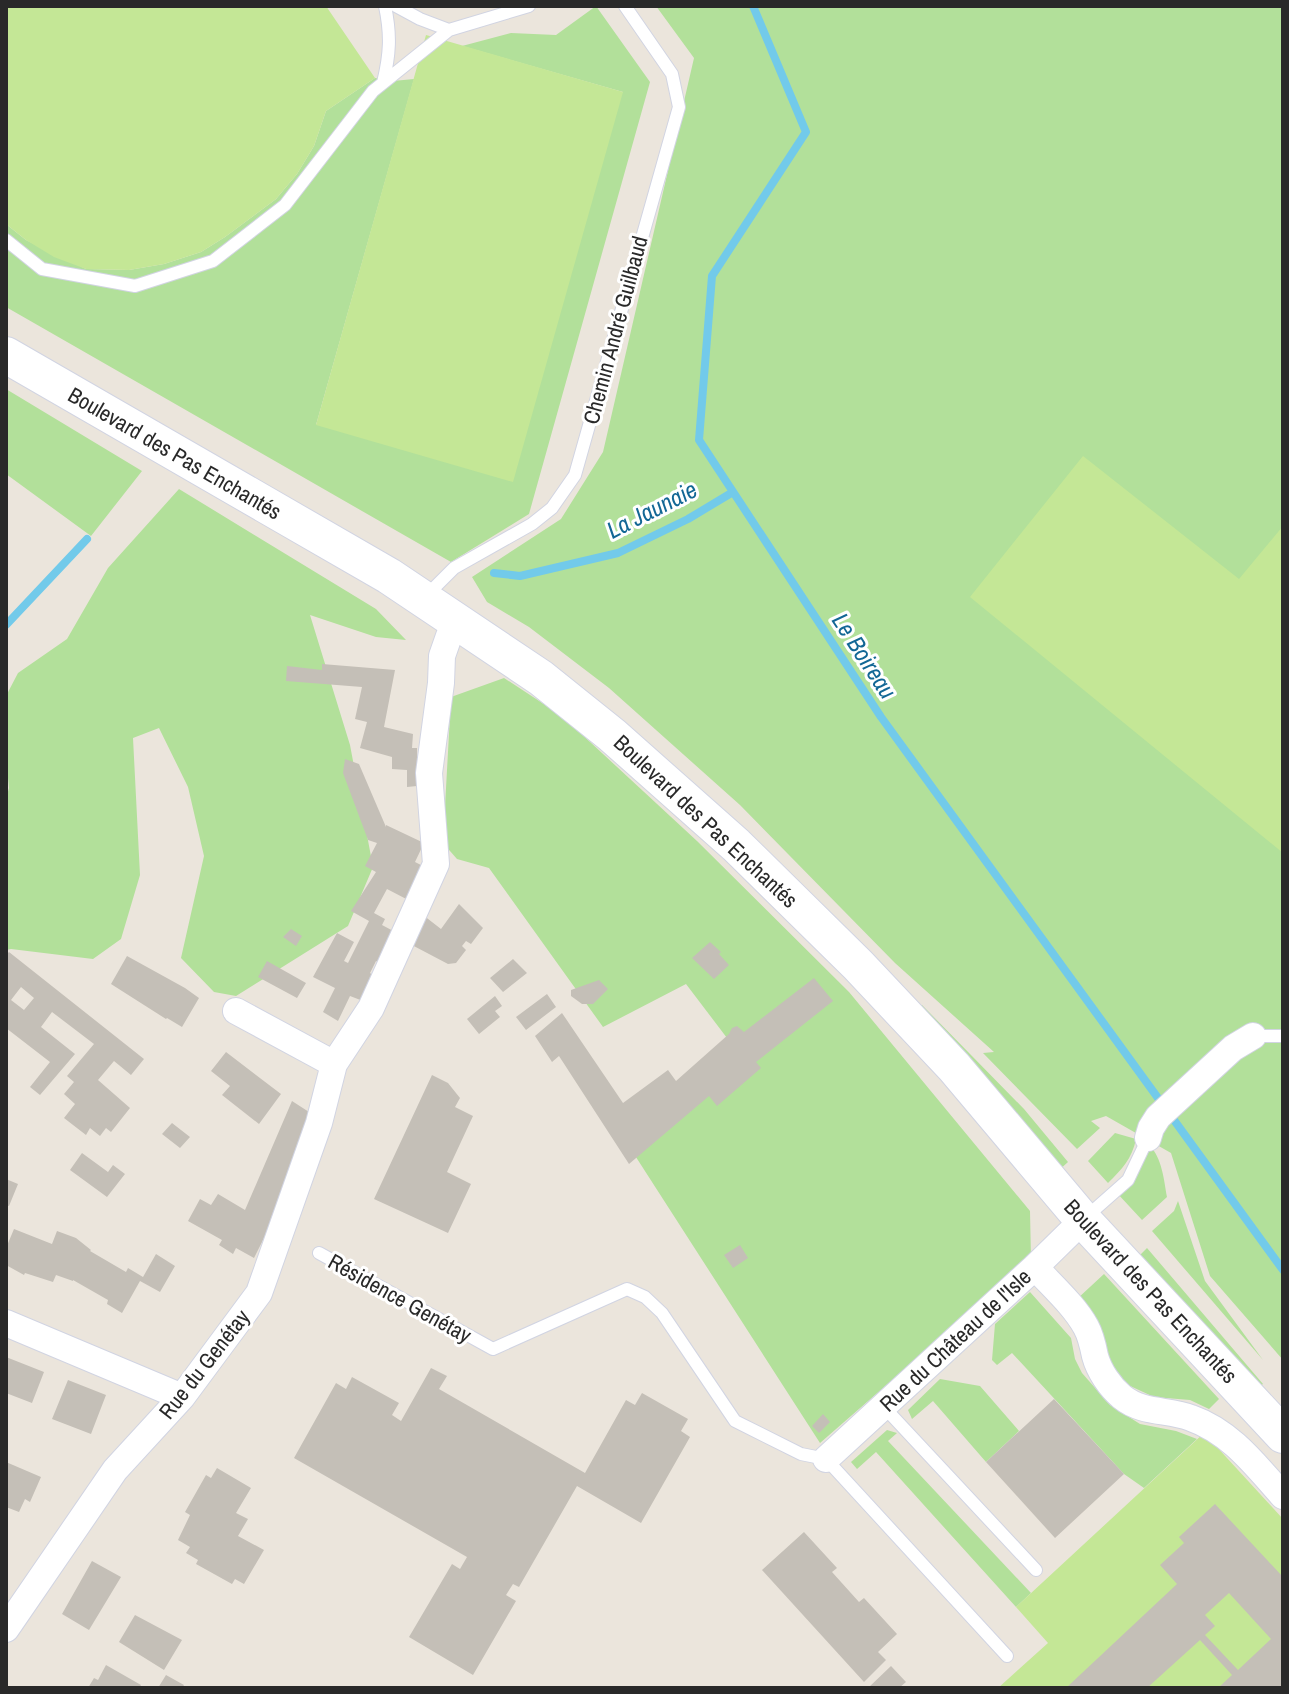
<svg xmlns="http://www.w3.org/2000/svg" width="1289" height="1694" font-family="'Archivo Narrow',sans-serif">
  <rect width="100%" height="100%" fill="#ebe5dc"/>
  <path fill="#b2e09a" d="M596,6L650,82L529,514L451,562L6,307V224L26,240L86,269L129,270L164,264L201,252L225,237L276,199L297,174L314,146L326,111L375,78L393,81L414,79L316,425L623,92L462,46L511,33L556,35Z
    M656,6H1283V1360L1210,1276L1171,1153L1106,1116L1091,1121L1100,1128L1077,1149L983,1053L994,1052L895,963L740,805L609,688L529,627L487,602L472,577L561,519L603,452L694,58Z
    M6,389L142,471L91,536L6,474Z
    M179,489L376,609L406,640L376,637L310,615L350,745L373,867L348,926L236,996L214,992L181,958L204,856L188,787L159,728L133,738L140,875L121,939L93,959L11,949L6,950V799L9,788L6,758V696L18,673L67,639L108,568Z
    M504,678L562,716L697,841L849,992L1030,1211L1031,1259L820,1443L634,1154L746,1063L686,984L603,1027L489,868L457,859L443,843L451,697Z
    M922,1005L1024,1109L1068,1162L1057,1172L914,1013Z
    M1115,1133L1136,1139C1132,1159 1122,1169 1108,1183L1088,1161Z
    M1150,1146C1162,1158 1164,1180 1167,1197L1142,1220L1117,1193Z
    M1178,1201L1205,1281L1263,1360L1152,1231L1174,1211Z
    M1147,1248L1263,1384L1257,1388L1137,1258Z
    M1104,1274L1219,1399L1209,1409L1190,1400L1154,1397L1128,1385L1113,1367L1101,1335L1077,1299Z
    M1030,1292L1071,1338L1075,1359L1082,1373L1110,1405L1140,1424L1176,1431L1197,1439L1144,1488L1124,1474L1012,1353L997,1365L992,1360L995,1324Z
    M940,1379L980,1386L1019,1431L986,1462L933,1401L912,1419L908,1410Z
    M887,1430L897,1433L888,1441L1031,1593L1016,1607L876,1452L857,1469L851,1462Z"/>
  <path fill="#c4e796" d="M6,6H326L375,78L326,111L314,146L297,174L276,199L225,237L201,252L164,264L129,270L86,269L54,257L26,240L6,224Z
    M426,35L623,92L513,482L316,425Z
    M1083,456L1239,579L1283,526V853L970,597Z
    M1204,1433L1283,1519V1688H998L1048,1643L1016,1607Z"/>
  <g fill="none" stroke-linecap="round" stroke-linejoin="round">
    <path stroke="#72caea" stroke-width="8" d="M753,6L806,132L712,276L699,440L881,717L1283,1270
      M494,573L520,576L618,553L688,519L733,492
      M6,625L87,539"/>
  </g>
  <path fill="#c4bfb7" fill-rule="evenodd" d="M322,664L395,670L384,727L413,734L412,748H417V786L407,787V770L392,769V757L360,748L367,722L355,719L362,687L286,681L287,666L322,670Z
    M345,759L359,764L386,827V825L424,843L415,862L429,869L412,902L387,889L374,913L385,919L382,925L397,933L382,964L376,961L370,973L375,977L363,1001L350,996L338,1021L323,1012L335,988L313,977L337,933L354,942L344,961L348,963L369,921L351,911L376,872L365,866L377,843L368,840L343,773Z
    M459,904L483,928L471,944L466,941L462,946L466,950L456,963L448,964L410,944L423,915L441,929Z
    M291,929L302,936L296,946L283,937Z
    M710,942L721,952L719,954L729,965L714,979L692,958Z
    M9,952L144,1059L131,1075L114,1061L98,1080L130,1108L111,1132L106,1128L100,1136L90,1128L86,1135L64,1118L75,1104L64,1094L74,1082L67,1076L94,1044L52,1012L41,1027L75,1054L40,1095L30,1087L50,1062L6,1028V955ZM21,987L34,998L24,1010L11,1000Z
    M127,956L185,988L199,998L182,1027L167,1018L166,1019L111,984Z
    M513,959L527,973L503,992L490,978Z
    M267,961L306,983L297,998L258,977Z
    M814,978L833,1001L756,1062L761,1068L717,1106L709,1096L629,1164L559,1056L552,1062L535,1036L562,1013L623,1103L668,1070L676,1081L729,1034L732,1028L737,1026L744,1032Z
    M599,980L608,989L593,1004H582L571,996V990Z
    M547,994L556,1007L526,1030L516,1017Z
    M495,996L502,1006L495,1011L500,1017L479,1034L467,1019Z
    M226,1052L281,1094L259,1124L222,1095L230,1086L211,1071Z
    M432,1075L448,1083L460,1098L455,1107L473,1116L447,1172L471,1184L448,1233L374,1199Z
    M292,1101L309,1112L265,1236L254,1258L236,1248L233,1254L219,1245L222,1240L188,1221L200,1199L211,1205L218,1194L245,1210Z
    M172,1123L190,1137L180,1148L162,1134Z
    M82,1153L108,1172L113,1165L125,1174L107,1197L70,1170Z
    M6,1179L18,1184L9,1206L6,1205Z
    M14,1229L52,1244L57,1231L76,1238L91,1250L90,1251L126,1272L128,1268L143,1277L156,1254L175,1266L160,1292L140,1281L122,1313L107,1304L108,1300L73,1280V1281L56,1275L53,1282L25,1273L24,1275L6,1265V1248Z
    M740,1245L748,1258L733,1268L724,1255Z
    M6,1357L44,1372L32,1403L6,1393Z
    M431,1368L447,1376L439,1389L585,1473L626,1400L635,1405L642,1393L688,1419L681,1431L690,1437L641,1523L577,1486L519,1587L513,1584L506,1595L516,1601L473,1675L409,1637L452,1564L460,1569L467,1557L294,1458L336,1383L346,1389L352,1377L399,1403L392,1415L401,1421Z
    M68,1380L106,1395L91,1434L52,1419Z
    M1054,1399L1124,1474L1055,1538L986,1462Z
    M823,1414L830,1422L819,1433L812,1426Z
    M6,1462L41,1477L30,1502L25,1499L19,1512L6,1507Z
    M217,1468L251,1488L236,1513L248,1519L238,1536L264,1550L244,1584L235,1579L232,1584L196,1564L198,1560L186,1553L190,1547L178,1540L190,1515L185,1512L206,1475L211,1478Z
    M1215,1504L1283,1577V1688H1218L1232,1675L1200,1640L1147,1688H1066L1177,1584L1160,1565L1184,1543L1179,1537ZM1229,1593L1271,1639L1238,1670L1205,1635L1215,1626L1205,1615Z
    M804,1532L837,1568L832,1572L859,1602L864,1598L897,1634L878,1652L886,1660L864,1682L762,1570Z
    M92,1561L121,1577L89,1630L62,1614Z
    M135,1615L182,1640L164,1670L119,1642Z
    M106,1665L141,1685L139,1688H88L94,1678L98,1680Z
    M891,1666L906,1682L899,1688H868Z
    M166,1675L184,1685L182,1688H158Z"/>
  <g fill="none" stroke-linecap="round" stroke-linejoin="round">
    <defs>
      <path id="lane" d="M396,6L420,19L449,30
        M383,83C390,54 391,35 385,6
        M6,240L42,269L135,286L213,261L285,205L373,91L449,30L529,6
        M426,596L454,568L532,524L552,508L575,475L679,107L672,74L625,6
        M1253,1036H1283
        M1085,1218L1128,1180L1148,1138
        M319,1253L493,1349L627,1289L645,1297L662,1313L735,1421L801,1454L826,1459L1007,1656
        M883,1406L1036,1570"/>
      <path id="street" d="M236,1011L334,1064
        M1148,1138L1151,1128L1158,1117L1233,1048L1253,1036
        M1035,1267C1052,1286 1074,1305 1086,1327C1091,1336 1093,1346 1095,1356C1099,1371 1110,1387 1122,1397C1143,1414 1168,1409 1191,1418C1231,1432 1256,1466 1283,1496
        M6,1323L182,1397
        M826,1459L1035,1267L1083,1220
        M6,1629L115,1470L182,1397L259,1293L319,1123L334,1064L371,1008L436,864L429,773L441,683L442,656L449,636L459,622"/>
      <path id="secondary" d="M6,355L389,576L541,678L612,735L736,845L858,965L954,1067L1083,1220L1283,1435"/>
    </defs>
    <use href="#lane" stroke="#d1d4e2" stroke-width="14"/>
    <use href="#street" stroke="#d1d4e2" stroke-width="28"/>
    <use href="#secondary" stroke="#d1d4e2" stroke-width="38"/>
    <use href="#lane" stroke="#fff" stroke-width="12"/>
    <use href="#street" stroke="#fff" stroke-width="26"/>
    <use href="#secondary" stroke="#fff" stroke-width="36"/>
  </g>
  <g text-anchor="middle" stroke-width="6" stroke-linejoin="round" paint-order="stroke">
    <g font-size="22" fill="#292929" stroke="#fff">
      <text transform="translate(615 330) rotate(-75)" y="8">Chemin André Guilbaud</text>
      <text transform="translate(175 453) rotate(30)" y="8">Boulevard des Pas Enchantés</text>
      <text transform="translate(706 821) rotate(43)" y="8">Boulevard des Pas Enchantés</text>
      <text transform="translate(1151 1291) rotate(47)" y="8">Boulevard des Pas Enchantés</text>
      <text transform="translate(400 1298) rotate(29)" y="8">Résidence Genétay</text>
      <text transform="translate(955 1340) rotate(-43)" y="8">Rue du Château de l'Isle</text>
      <text transform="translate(204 1364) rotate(-52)" y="8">Rue du Genétay</text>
    </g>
    <g font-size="24" font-style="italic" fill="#126795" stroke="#fff">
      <text transform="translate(652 510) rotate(-27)" y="8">La Jaunaie</text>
      <text transform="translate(864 656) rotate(57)" y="8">Le Boireau</text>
    </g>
  </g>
  <rect width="1289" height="1694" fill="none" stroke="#292929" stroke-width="16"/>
</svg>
